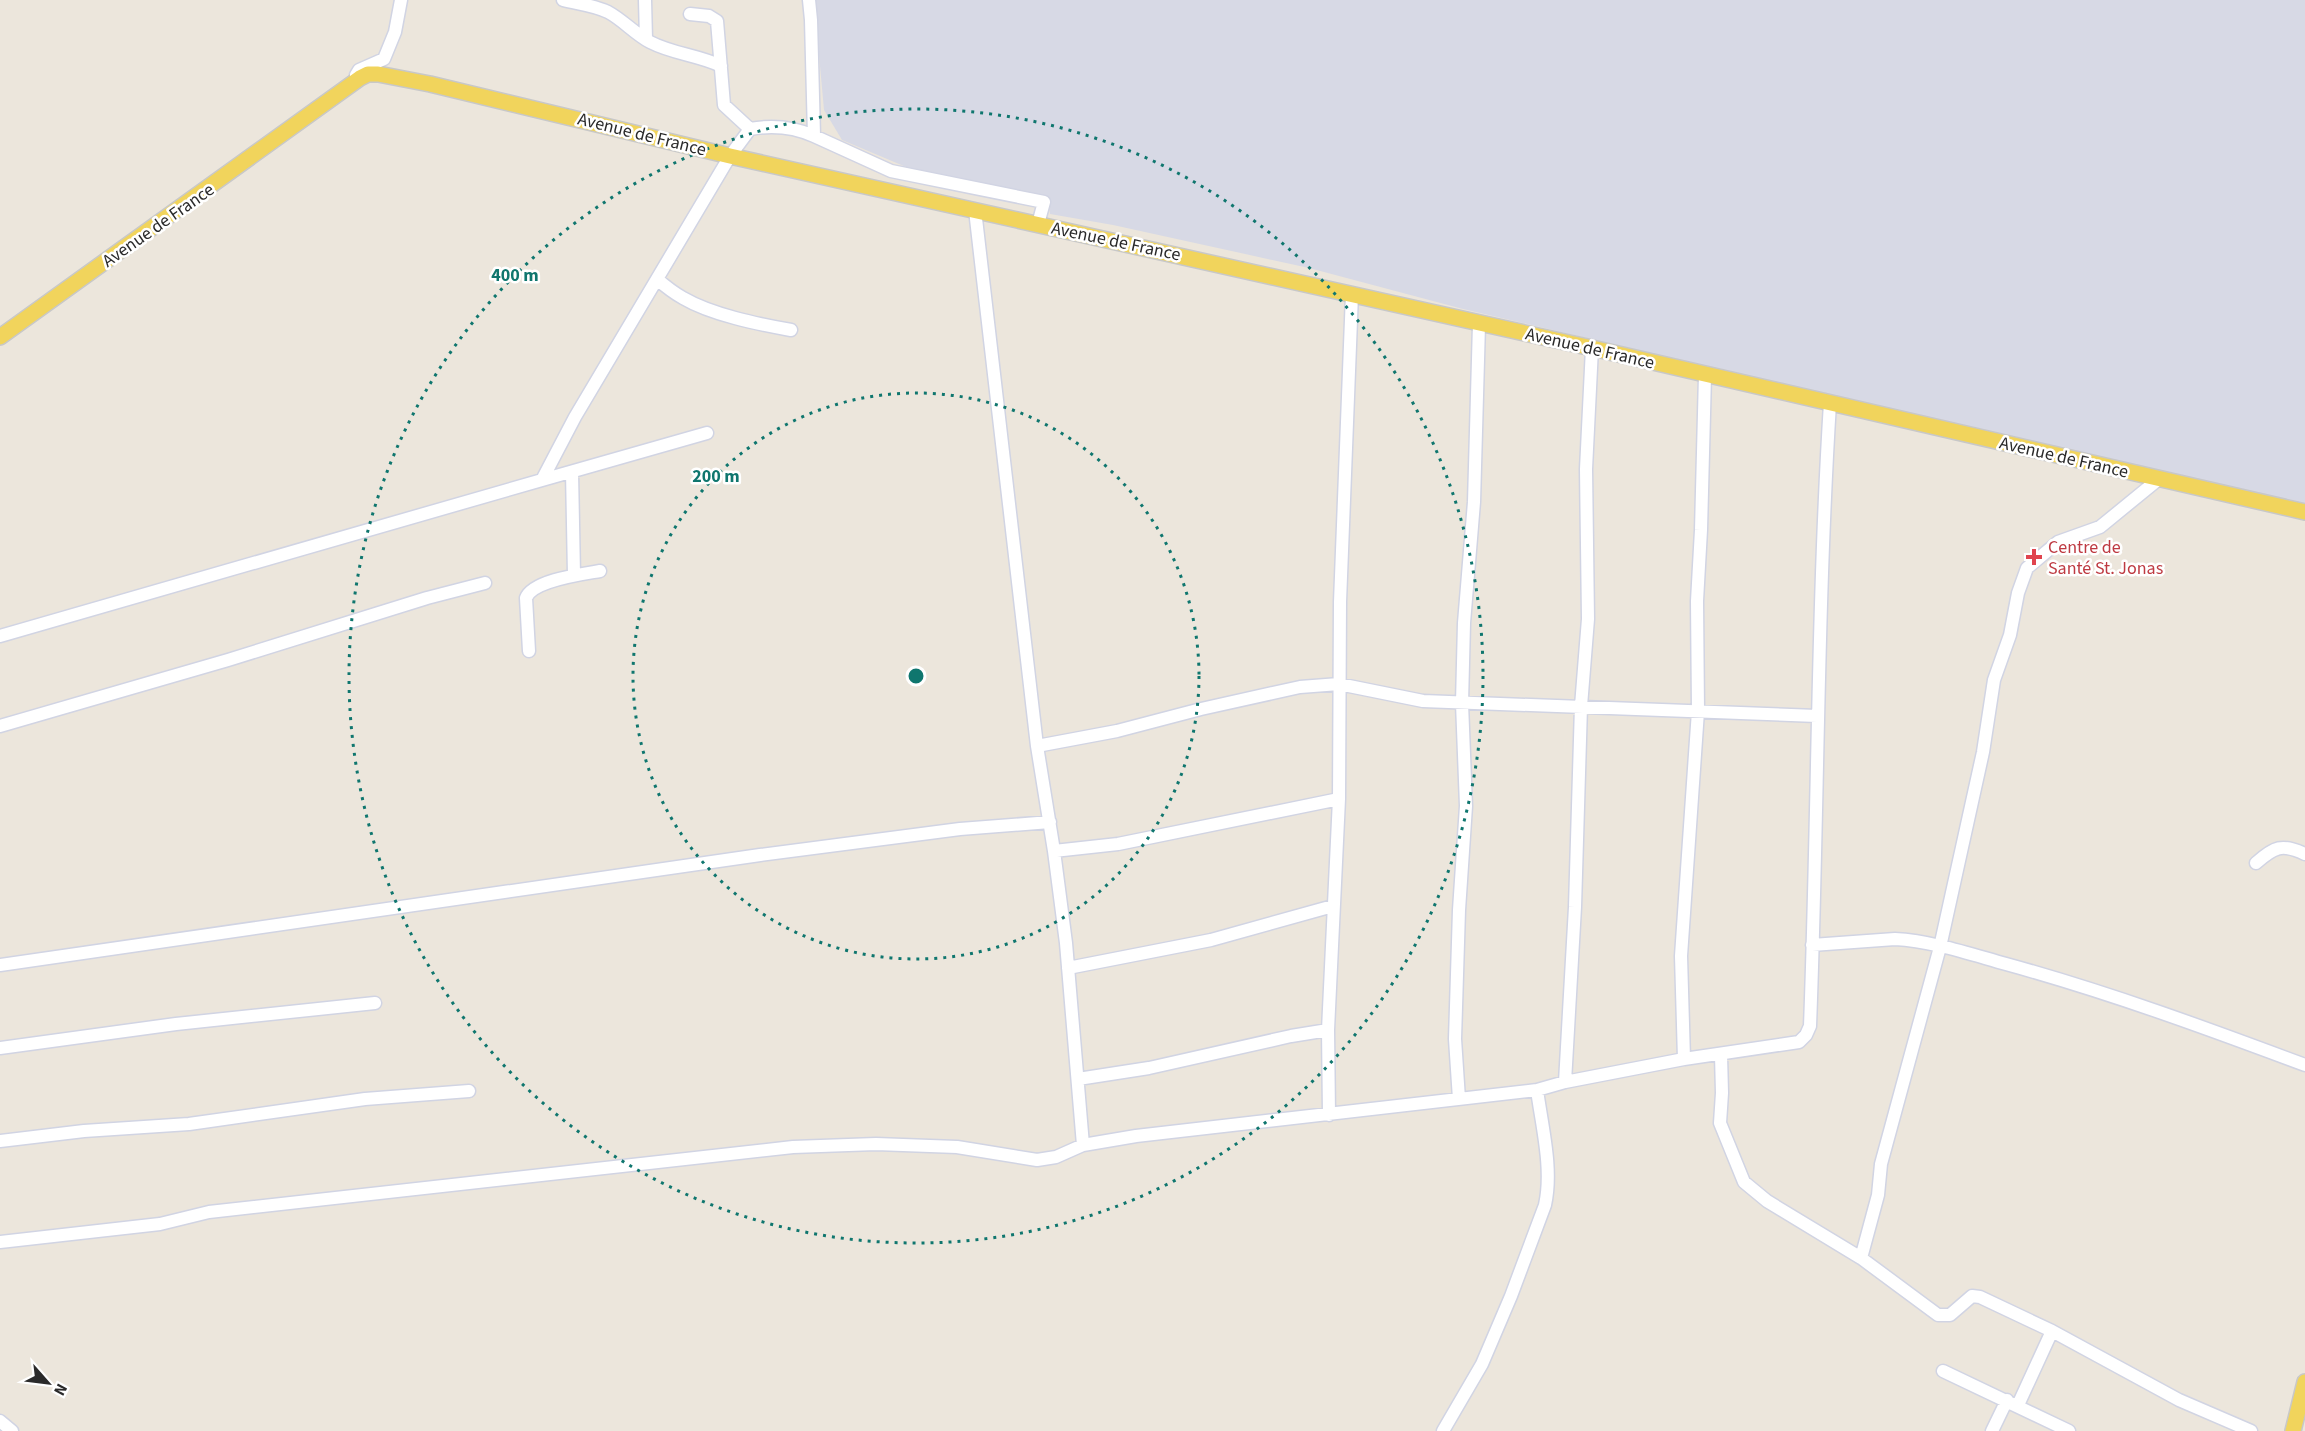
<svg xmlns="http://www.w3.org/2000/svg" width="2305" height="1431" font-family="'Source Sans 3',sans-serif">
  <rect width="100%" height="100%" fill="#ece6dc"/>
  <path fill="#d7d9e5" d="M814,0H2305V506L1463,309L1309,268L1113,225L1050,214L1048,199L918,172L842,140L824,110Z"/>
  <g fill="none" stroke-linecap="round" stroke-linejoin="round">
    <defs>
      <path id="minor" d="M563,0C579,4 593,5 608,12C623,20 635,34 650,42C673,54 698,55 721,66
        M645,0L646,39
        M809,0L811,20L814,136L891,171L1044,202L1038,224
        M690,14L709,16L717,21L724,105L750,129
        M356,75L359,70L384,59L395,32L401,0
        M975,210L1037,746L1054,851L1066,943L1083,1145
        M657,279C665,286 674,293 683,298C712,315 758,324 791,330
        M572,472L574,575
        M542,480L707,433
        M0,636L542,480L575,417L730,156L750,129C772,125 794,127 814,136
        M529,651L526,598C533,580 583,574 600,571
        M0,726L228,660L427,598L485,583
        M1037,746L1117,731L1201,709L1300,687L1339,684L1423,701L1817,716
        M1054,851L1118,844L1339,799
        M2256,863C2274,847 2282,843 2305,854
        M1812,945L1895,939C1932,941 1970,954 2006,964C2108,992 2206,1028 2305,1065
        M0,965L760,855L960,829L1050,822
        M1068,968L1211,940L1333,906
        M0,1048L176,1024L375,1003
        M1721,1055L1722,1093L1720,1123L1744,1182L1767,1201L1861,1258L1938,1315H1950L1972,1296L1980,1297L2052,1331L2179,1400L2251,1431
        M1684,1059L1681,956L1698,711L1697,601L1701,530L1705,375
        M1078,1079L1149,1068L1291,1036L1328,1030
        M1565,1082L1575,907L1581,706L1588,619L1586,469L1592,348
        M1459,1099L1455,1039L1459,910L1466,806L1462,703L1464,623L1474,502L1479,324
        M1329,1115L1328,1030L1339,799L1340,602L1352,294
        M0,1141L84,1131L189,1124L365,1099L469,1091
        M0,1242L160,1224L209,1212L793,1147L876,1144L957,1147L1037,1160L1056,1157L1083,1145L1136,1136L1537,1090L1565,1082L1684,1059L1799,1042L1806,1035L1810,1026C1818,818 1817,610 1830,403
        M1861,1258L1878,1195L1881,1164L1940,947L1983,752L1994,680L2010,635L2018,593L2027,568L2058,542L2100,527L2160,478
        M1943,1371L2069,1431
        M2018,1405L2052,1331
        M0,1421L12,1431
        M1443,1431L1482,1364L1511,1296L1545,1205C1553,1169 1542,1127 1537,1090
        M1992,1431L2007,1400"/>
      <path id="major" d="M0,337L360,78L368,74H378L430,84L730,156L1592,348L2305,512
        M2293,1431L2305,1382"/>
    </defs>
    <use href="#minor" stroke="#d1d4e3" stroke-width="15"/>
    <use href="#major" stroke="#c8c8c8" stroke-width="18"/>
    <use href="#minor" stroke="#fff" stroke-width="12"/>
    <use href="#major" stroke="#f1d45c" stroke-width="15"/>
  </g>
  <g fill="none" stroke="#0f766e" stroke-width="3" stroke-dasharray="3 6">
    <circle cx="916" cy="676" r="283"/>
    <circle cx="916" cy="676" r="567"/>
  </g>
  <path fill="#e0444e" stroke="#fff" stroke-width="2" d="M2031 548h6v6h6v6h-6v6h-6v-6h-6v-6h6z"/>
  <g text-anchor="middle" stroke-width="5" stroke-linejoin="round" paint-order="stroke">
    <g font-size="18" fill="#2a2a2a" stroke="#fff">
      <text transform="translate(642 134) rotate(14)" y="6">Avenue de France</text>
      <text transform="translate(158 225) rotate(-35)" y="6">Avenue de France</text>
      <text transform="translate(1116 241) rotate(12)" y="6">Avenue de France</text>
      <text transform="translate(1590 348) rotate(13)" y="6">Avenue de France</text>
      <text transform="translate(2064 457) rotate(13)" y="6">Avenue de France</text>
    </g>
    <g font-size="18" fill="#be3a42" stroke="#fff" text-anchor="start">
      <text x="2048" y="553">Centre de<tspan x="2048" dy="21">Santé St. Jonas</tspan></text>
    </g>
  </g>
  <circle cx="916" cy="676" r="9" fill="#0f766e" stroke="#fff" stroke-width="3"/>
  <g font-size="18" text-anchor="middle" font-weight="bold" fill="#0f766e" stroke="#fff" stroke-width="5" stroke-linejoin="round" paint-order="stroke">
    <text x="515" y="281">400 m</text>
    <text x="716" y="482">200 m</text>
  </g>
  <g transform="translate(48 1383) rotate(118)" stroke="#ffffff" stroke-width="4.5" paint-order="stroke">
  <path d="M0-4.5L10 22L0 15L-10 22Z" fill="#2a2a2a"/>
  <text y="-9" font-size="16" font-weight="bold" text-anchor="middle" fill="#2a2a2a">N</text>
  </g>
</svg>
